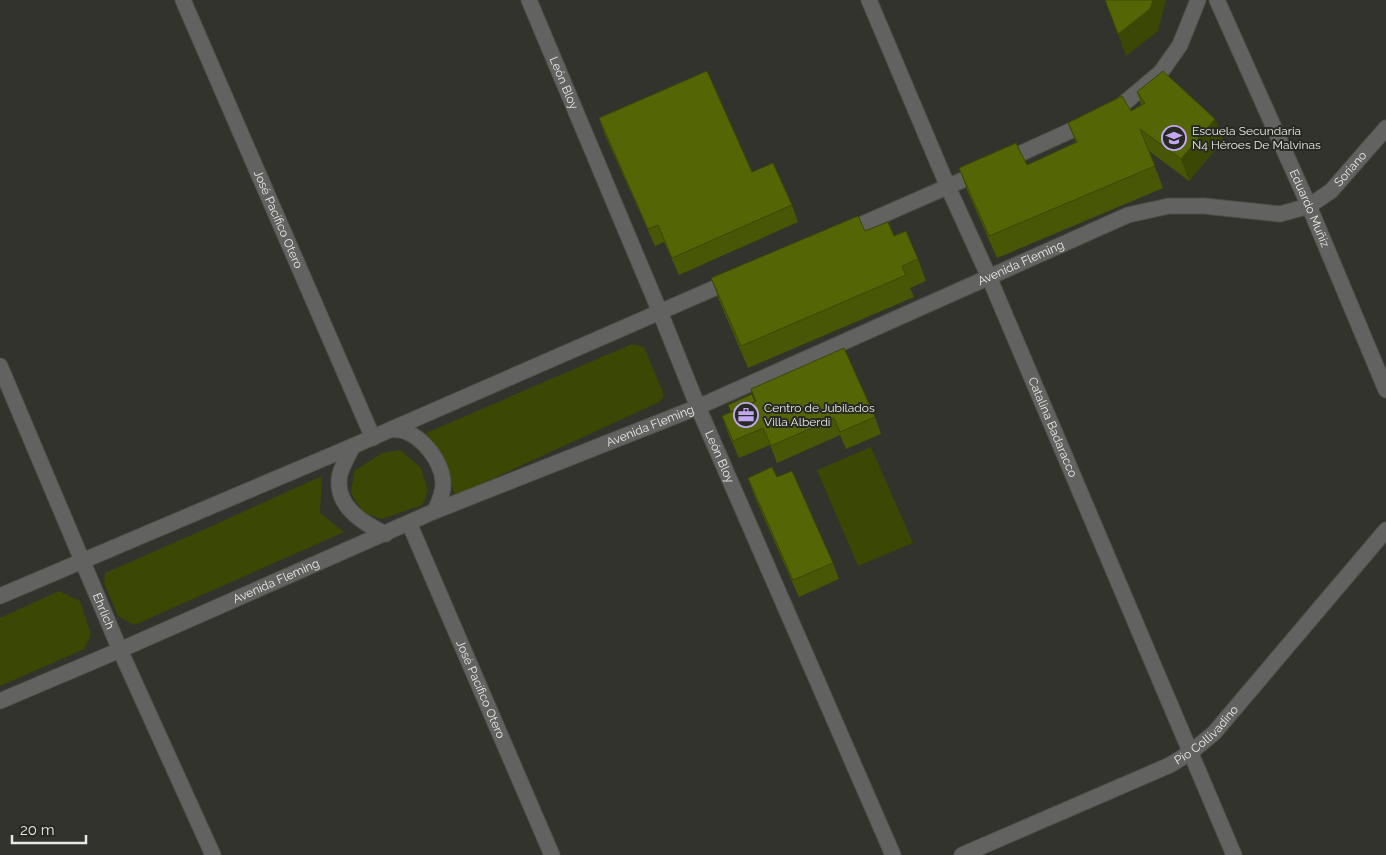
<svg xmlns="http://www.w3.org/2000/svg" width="1386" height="855" font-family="Raleway,sans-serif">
  <rect width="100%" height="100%" fill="#31332c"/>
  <path fill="#3b4803" d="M632,344L644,347L664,395L659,402L455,496L446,462L426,433Z
    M871,447L913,543L858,566L817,470Z
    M400,450L421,468L428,491L422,505L382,519L364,513L351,494L354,471L382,453Z
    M322,476L320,513L344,532L134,625L118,616L104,583L105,573L203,530Z
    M59,591L80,601L91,634L84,649L0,686V618Z"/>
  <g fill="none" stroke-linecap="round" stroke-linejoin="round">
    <defs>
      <g id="minor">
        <path id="s1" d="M183,0L373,438"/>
        <path id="s2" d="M529,0L660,312L698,407L893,855"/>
        <path id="s3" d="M869,0L948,187L989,277L1234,855"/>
        <path id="s4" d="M1217,0L1309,206L1386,390"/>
        <path d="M1004,161L1116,110L1161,72L1180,45L1198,0"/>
        <path d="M844,232L981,172"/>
        <path id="s5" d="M0,366L120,650L213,855"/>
        <path d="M392,429C396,430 401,430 404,431C424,438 441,461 443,481C444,492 439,502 435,511"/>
        <path d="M353,446C348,455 343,464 340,474C333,505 362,523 386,534"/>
        <path id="s6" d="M409,523L552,855"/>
        <path d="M0,596L353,446L733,280"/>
        <path id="s7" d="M0,701L120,650L435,511L698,407L1128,215L1169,206H1204L1280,214L1309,206L1331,191L1386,128"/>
        <path id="s8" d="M962,855L1170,765L1191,752L1214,733L1386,530"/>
      </g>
    </defs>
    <use href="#minor" stroke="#4e504a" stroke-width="17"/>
    <use href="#minor" stroke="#626360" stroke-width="15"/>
  </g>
  <path fill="#485705" d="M1137,92L1215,119L1223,140L1189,181L1149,151L1163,188L997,258L967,190L959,168L1027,165L1076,143L1068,123L1131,111L1141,105Z
    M599,118L752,172L792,205L798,222L679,275L664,242L655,246L605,135Z
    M865,231L894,236L918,259L926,281L910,288L914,297L748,368L719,300L711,278Z
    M751,389L875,417L881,434L846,449L840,435L777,463L770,445L739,458L728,433L722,416L731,412L728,405L756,402Z
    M777,477L833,563L839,579L799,597L754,495L748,478Z"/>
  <path fill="#3b4704" d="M1153,0H1166L1158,31L1126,56L1118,34Z
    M1215,119L1223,140L1189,181L1181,159Z"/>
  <path fill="#546506" stroke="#3b4704" d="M1105,0H1153L1150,9L1118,34Z
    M707,71L752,172L773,163L792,205L672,258L658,225L648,229L599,118Z
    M1163,71L1215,119L1181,159L1140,129L1155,166L989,236L959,168L1016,143L1027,165L1077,142L1068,123L1122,96L1131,111L1145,103L1137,92Z
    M858,216L865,231L888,222L894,236L906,231L918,259L902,266L906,275L741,346L711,278Z
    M844,348L875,417L840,432L834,418L771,446L763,428L733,441L722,416L756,401L751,389Z
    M752,394L755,402L731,412L728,405Z
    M772,467L777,477L792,471L833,563L793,580L748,478Z"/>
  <defs>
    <symbol id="school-ring" viewBox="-11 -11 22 22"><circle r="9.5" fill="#272922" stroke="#c2a7f2" stroke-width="1.5"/><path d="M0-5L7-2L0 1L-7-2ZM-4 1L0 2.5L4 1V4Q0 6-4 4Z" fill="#c2a7f2"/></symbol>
    <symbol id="office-ring" viewBox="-11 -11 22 22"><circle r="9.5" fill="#272922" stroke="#c2a7f2" stroke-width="1.5"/><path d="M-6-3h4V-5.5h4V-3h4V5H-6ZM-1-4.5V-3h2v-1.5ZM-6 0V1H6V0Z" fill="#c2a7f2"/></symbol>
  </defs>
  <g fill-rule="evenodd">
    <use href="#school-ring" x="1160" y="124" width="28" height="28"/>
    <use href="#office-ring" x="732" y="401" width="28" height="28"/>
  </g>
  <g text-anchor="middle" stroke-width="4" stroke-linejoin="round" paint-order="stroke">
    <g font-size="12" fill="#e8e9e5" stroke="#272922">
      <text dy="4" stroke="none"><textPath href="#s2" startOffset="90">León Bloy</textPath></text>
      <text dy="4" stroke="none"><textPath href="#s7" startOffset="1468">Soriano</textPath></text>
      <text dy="4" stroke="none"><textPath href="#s4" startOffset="228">Eduardo Muñiz</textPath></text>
      <text dy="4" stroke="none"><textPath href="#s1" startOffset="239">José Pacífico Otero</textPath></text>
      <text dy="4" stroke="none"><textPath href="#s7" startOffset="1111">Avenida Fleming</textPath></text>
      <text dy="4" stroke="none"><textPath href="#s7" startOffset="706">Avenida Fleming</textPath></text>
      <text dy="4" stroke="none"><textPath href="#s3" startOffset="465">Catalina Badaracco</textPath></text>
      <text dy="4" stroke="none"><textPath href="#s2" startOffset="495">León Bloy</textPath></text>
      <text dy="4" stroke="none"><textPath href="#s7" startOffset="301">Avenida Fleming</textPath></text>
      <text dy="4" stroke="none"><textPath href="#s5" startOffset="266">Ehrlich</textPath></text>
      <text dy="4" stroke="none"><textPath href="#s6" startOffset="181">José Pacífico Otero</textPath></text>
      <text dy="4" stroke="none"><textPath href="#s8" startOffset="274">Pio Collivadino</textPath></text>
    </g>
    <g font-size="12" fill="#e8e9e5" stroke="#272922" text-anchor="start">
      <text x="1192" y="135">Escuela Secundaria<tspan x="1192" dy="14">N4 Héroes De Malvinas</tspan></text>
      <text x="764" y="412">Centro de Jubilados<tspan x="764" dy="14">Villa Alberdi</tspan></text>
    </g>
  </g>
  <path d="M12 835v8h74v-8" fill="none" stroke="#e8e9e5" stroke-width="2.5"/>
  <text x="20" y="835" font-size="15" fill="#e8e9e5" stroke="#272922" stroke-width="4" paint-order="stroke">20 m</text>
</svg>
